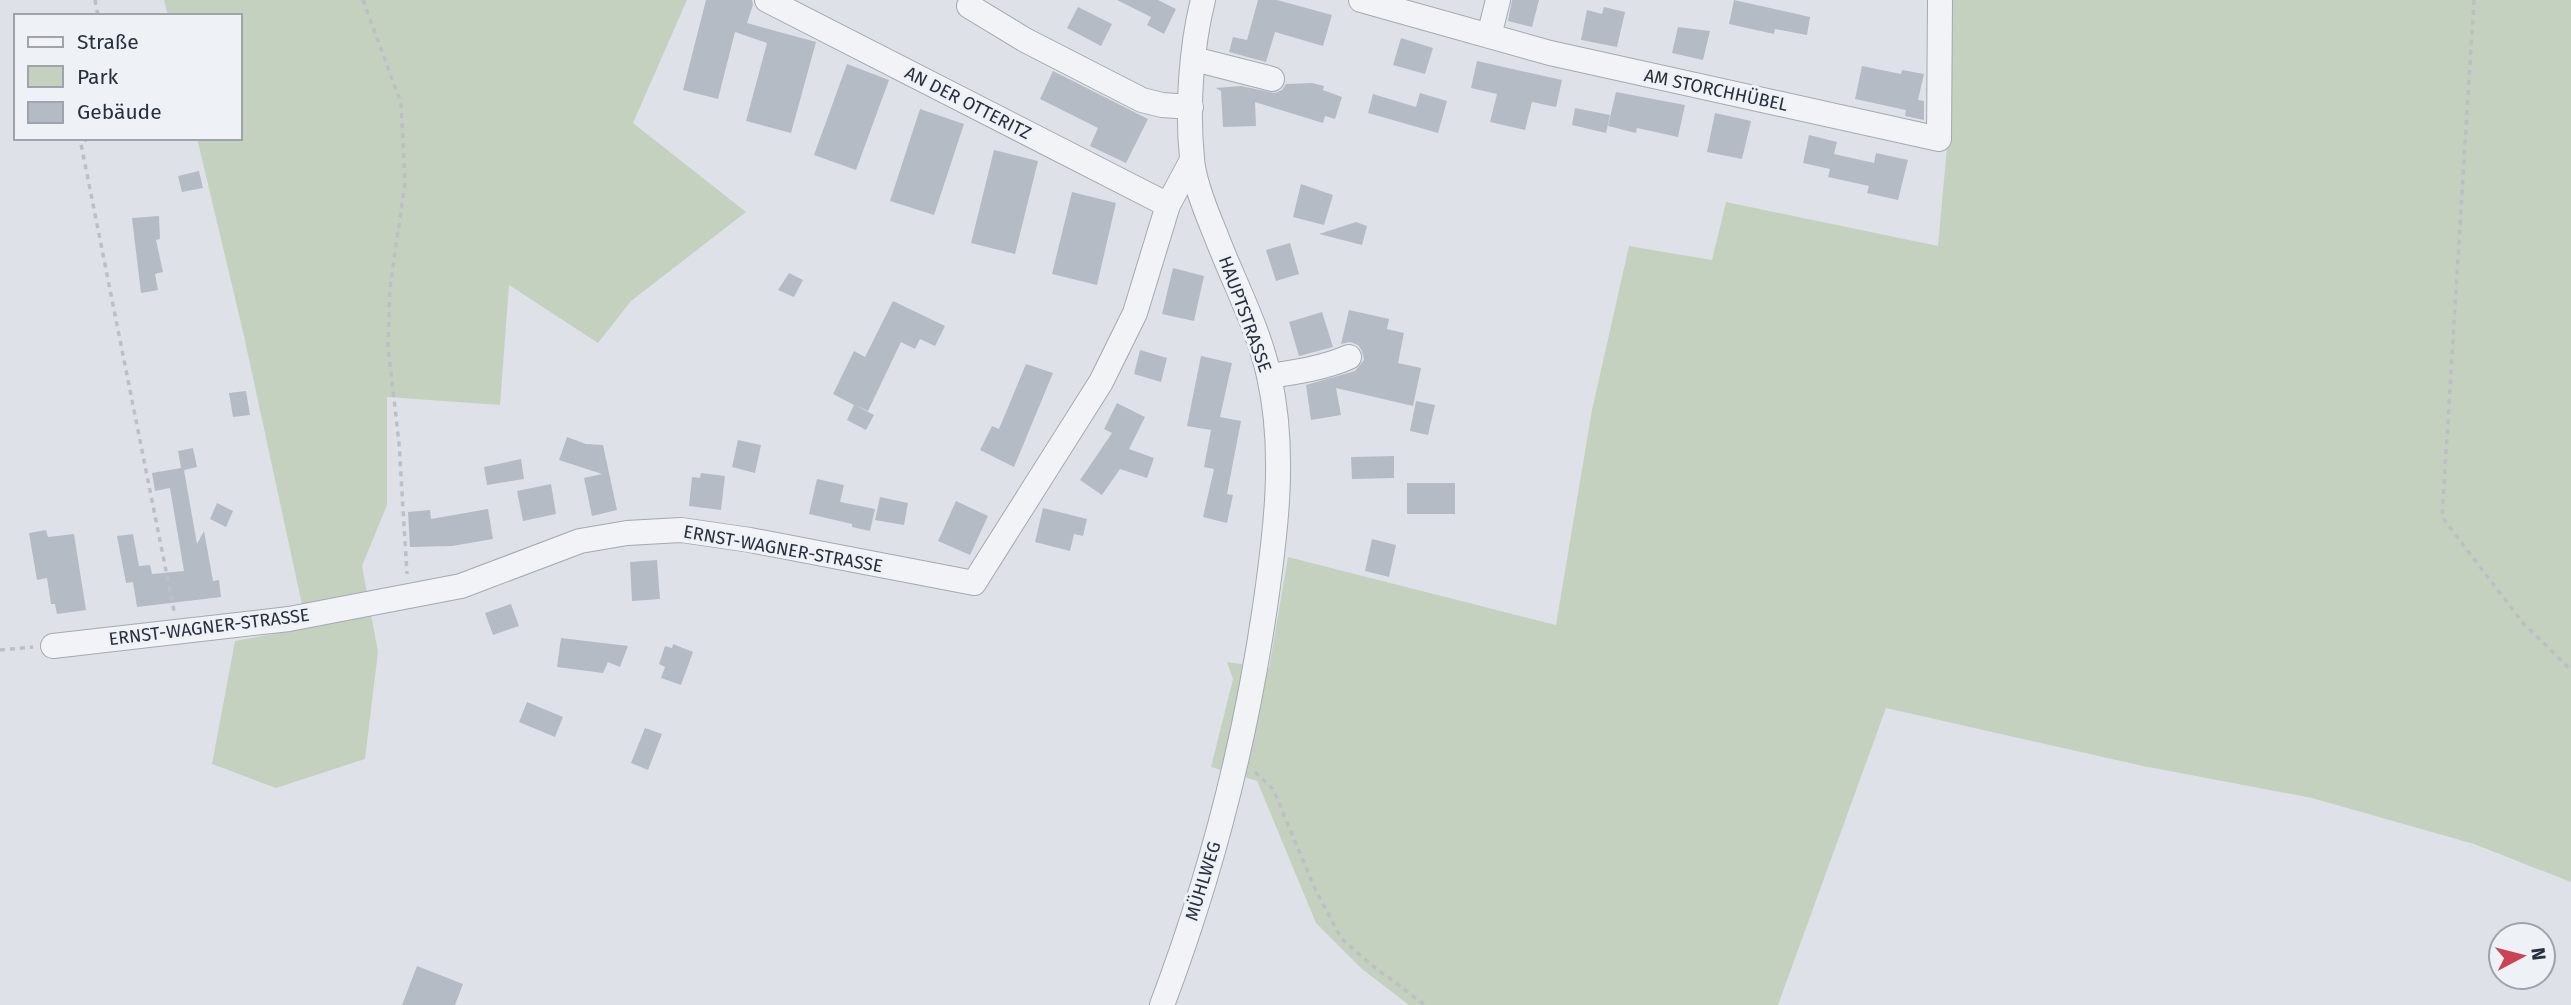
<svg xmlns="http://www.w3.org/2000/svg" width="2571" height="1005" font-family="'Fira Sans',sans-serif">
  <rect width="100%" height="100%" fill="#dee2e8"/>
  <path fill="#c4d1bf" d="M164,0H687L633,123L746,212L631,301L598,343L509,285L500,405L387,397V505L362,566L378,652L365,759L276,788L212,764L235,641L307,628L244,336L197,138H240V16H168Z
    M1949,0H2571V882L2474,844L2312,798L2143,766L1886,708L1778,1005H1409L1362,969L1316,923L1257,781L1211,767L1233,679L1227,662L1269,668L1288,557L1556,625L1592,410L1629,246L1712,260L1726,202L1938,246L1948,136Z"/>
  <path fill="#b5bbc4" d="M706,0H752L753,5L747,23L816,42L791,133L746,121L767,43L735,32L718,99L683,90Z
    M1117,0H1158L1176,9L1164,34L1147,25L1151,17Z
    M1258,0H1277L1332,15L1323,46L1275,32L1266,62L1229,52L1233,37L1247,40Z
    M1512,0H1539L1532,27L1508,21Z
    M1734,0L1810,17L1807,35L1775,29L1774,34L1729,24Z
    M1078,7L1112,24L1101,46L1067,28Z
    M1604,7L1625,12L1617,47L1581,40L1587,10L1602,14Z
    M1678,27L1710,31L1703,60L1672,53Z
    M1401,38L1433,48L1425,74L1393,65Z
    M1477,61L1562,80L1556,107L1532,102L1525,130L1490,122L1497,94L1471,88Z
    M847,64L889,80L856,170L814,155Z
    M1862,66L1901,74L1902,70L1924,74L1918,100L1924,101V120L1905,116L1906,110L1855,99Z
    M1053,71L1148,119L1126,163L1090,146L1098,128L1040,99Z
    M1312,83L1324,86L1323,90L1342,97L1335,119L1325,116L1323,123L1255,102L1256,126L1223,127L1221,91L1216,88L1241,86L1275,93L1282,90L1286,84Z
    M1616,92L1685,105L1678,137L1637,128L1636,133L1608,126Z
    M1420,93L1447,101L1438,133L1368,113L1373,94L1416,107Z
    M1575,108L1610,115L1606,133L1572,125Z
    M920,109L964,124L934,215L890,201Z
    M1715,113L1751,121L1742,159L1707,152Z
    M1809,135L1837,142L1834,154L1874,163L1876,153L1908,160L1898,200L1867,193L1869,186L1828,177L1830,169L1803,163Z
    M994,150L1038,161L1015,254L971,243Z
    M199,171L203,188L182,192L178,176Z
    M1301,184L1333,195L1324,225L1293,217Z
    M1072,192L1116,203L1097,285L1052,274Z
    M159,216L160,239L156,240L163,272L155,274L158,290L141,293L132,218Z
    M1356,222L1367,226L1362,245L1319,234Z
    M1290,243L1299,274L1276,281L1266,250Z
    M1173,268L1204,276L1194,321L1162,314Z
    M789,273L803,280L794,297L778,290Z
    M893,301L945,326L935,346L920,339L915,349L901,342L868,411L855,405L874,415L866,430L847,420L854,405L833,394L854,351L865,357Z
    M1349,310L1389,319L1387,329L1404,333L1398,363L1421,368L1413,406L1336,388L1341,415L1311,420L1306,385L1355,371L1364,360L1362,351L1358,345L1350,342L1341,344Z
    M1322,312L1333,347L1299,356L1289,322Z
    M1140,350L1167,358L1161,382L1134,374Z
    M1201,356L1232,363L1220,417L1241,421L1227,494L1233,495L1227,523L1203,517L1214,469L1204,467L1211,430L1187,426Z
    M1026,364L1053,373L1014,467L980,450L992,426L999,429Z
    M246,391L250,415L233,417L229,393Z
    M1416,401L1435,405L1428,435L1410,431Z
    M1117,403L1145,417L1129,449L1154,458L1147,478L1120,469L1102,495L1080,480L1112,433L1104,429Z
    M567,437L586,444L603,445L617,510L592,516L584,478L602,474L559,460Z
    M738,440L761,445L755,473L732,467Z
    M193,448L197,467L184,470L197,544L204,531L213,581L219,580L221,597L137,607L133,582L126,583L117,536L133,534L139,566L150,565L152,574L184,571L170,488L155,491L152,473L181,468L178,451Z
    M1394,456V478L1352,479L1351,457Z
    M521,459L524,479L487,485L484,467Z
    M701,473L725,476L721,510L689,506L692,477L700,478Z
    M817,479L844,485L840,502L875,509L870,531L852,527V524L809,514Z
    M1407,483H1455V514H1407Z
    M551,484L556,514L523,521L517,491Z
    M880,497L908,503L904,525L875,520Z
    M956,501L988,516L970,555L938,541Z
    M217,503L233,511L226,527L210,519Z
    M1043,508L1087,519L1083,536L1074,534L1070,551L1035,542Z
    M488,509L493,539L452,546L410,547L408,512L430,510L431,519Z
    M46,530L48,537L74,534L86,610L57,614L55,604H51L47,578L37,580L29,533Z
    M1372,539L1396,545L1389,577L1365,571Z
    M657,560L660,599L632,601L630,562Z
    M511,604L519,626L493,635L485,613Z
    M561,638L628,646L620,667L608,662L603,673L557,667Z
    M673,644L693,652L681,685L661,678L665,667L659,664L665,646L672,648Z
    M527,702L563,717L555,737L519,722Z
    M645,728L662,734L648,770L631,763Z
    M417,966L463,984L455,1005H402Z"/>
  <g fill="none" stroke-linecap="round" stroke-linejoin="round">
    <defs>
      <path id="minor" d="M767,0L1168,205
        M1361,0L1550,53L1939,139L1940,0
        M969,6L1025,40L1142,100L1162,105L1191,107
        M1489,36L1498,0
        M1194,59L1272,79
        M1269,376C1296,372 1324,368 1349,357
        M53,646L289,619L461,586L580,541L627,533L681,530L750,540L974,583L1101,382L1135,313L1168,205L1192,160
        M1162,1005C1211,876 1245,743 1265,607C1276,531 1286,452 1269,376C1258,326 1233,281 1215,233C1207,214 1193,178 1192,158C1187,110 1191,47 1203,0"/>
    </defs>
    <use href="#minor" stroke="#a3a9b2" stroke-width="26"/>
    <path stroke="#bcc0c6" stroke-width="3.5" stroke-dasharray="5 5" stroke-linecap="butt" d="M95,0L98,16
      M363,0L401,103L405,183L390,288L388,347L399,443L407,574
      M2474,0L2442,517L2523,623L2571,670
      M88,138L81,144L174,611
      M0,650L33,647
      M1255,772L1273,789L1315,889L1341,938L1369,963L1425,1005"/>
    <use href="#minor" stroke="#f1f3f6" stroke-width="24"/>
  </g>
  <g text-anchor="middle" stroke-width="6" stroke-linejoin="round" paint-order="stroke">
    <g font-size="18" fill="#272f3e" stroke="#eef1f5">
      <text transform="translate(1716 90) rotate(12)" y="6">AM STORCHHÜBEL</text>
      <text transform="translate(968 103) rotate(27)" y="6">AN DER OTTERITZ</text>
      <text transform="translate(1245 314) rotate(70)" y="6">HAUPTSTRASSE</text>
      <text transform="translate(783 549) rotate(10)" y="6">ERNST-WAGNER-STRASSE</text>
      <text transform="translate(209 627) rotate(-7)" y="6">ERNST-WAGNER-STRASSE</text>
      <text transform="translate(1203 881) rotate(-73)" y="6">MÜHLWEG</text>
    </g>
  </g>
  <rect x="14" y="14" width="228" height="126" fill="#eef1f5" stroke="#9ea3ac" stroke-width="2"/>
  <rect x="28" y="37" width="35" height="10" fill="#f1f3f6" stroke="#9ea3ac" stroke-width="2"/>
  <text x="77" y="49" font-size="21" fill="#272f3e">Straße</text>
  <rect x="28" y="66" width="35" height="21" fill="#c4d1bf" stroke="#9ea3ac" stroke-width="2"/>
  <text x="77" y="84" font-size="21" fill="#272f3e">Park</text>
  <rect x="28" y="102" width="35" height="21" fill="#b5bbc4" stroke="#9ea3ac" stroke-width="2"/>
  <text x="77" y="119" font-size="21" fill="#272f3e">Gebäude</text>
  <g transform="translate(2522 956) rotate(83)"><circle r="33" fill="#eef1f5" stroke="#9ea3ac" stroke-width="2"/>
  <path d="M0-5L12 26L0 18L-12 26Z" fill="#cd4356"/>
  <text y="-10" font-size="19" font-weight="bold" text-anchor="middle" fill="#272f3e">N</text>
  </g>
</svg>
